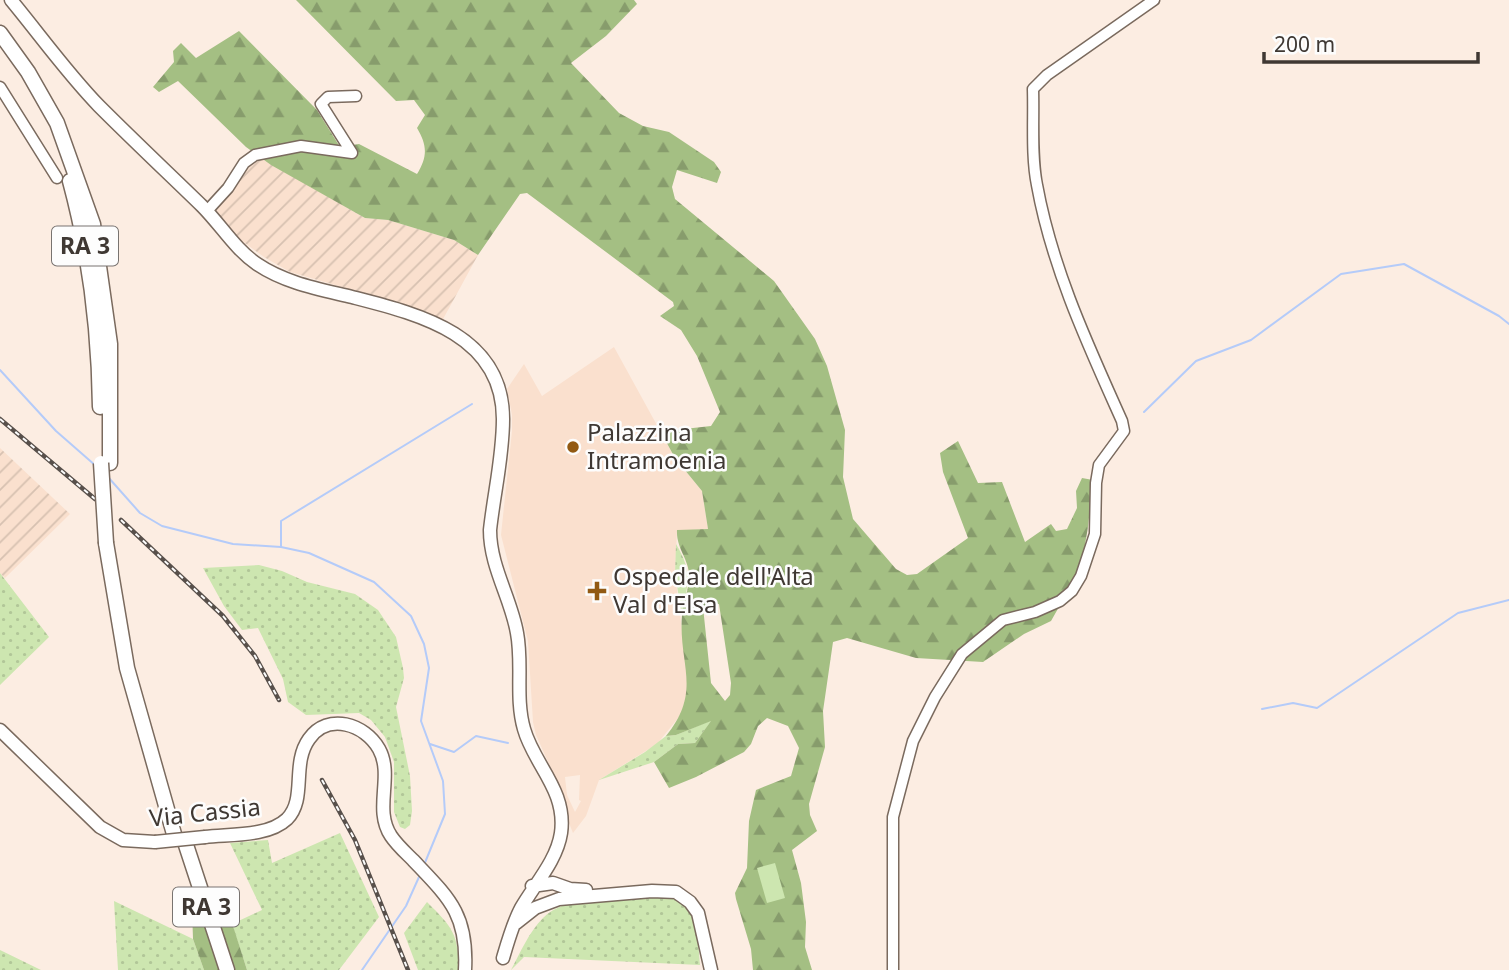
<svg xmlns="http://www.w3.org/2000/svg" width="1509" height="970" font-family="'Noto Sans',sans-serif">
  <defs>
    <pattern id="industrial-furrows" width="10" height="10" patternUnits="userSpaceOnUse" patternTransform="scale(1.75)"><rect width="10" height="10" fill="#fae0ce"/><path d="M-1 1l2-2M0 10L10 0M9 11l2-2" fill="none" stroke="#d7c1b1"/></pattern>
    <pattern id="grass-dots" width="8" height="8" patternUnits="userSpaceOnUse" patternTransform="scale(1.75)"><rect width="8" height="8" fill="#cde6b0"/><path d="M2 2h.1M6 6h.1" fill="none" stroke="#b1c698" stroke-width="1.8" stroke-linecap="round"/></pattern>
    <pattern id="forest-firs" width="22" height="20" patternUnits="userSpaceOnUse" patternTransform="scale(1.75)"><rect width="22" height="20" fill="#a4bf83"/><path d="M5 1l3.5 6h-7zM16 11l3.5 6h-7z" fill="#879c6c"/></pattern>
  </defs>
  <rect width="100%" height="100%" fill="#fcede2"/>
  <path fill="url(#industrial-furrows)" d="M259,157L365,218L388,220L454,240L478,255L442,321L404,305L290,272L264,257L242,241L214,212L251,163Z
    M0,448L70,514L5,578L0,573Z"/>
  <path fill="#fae0ce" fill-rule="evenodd" d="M614,347L675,458L702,491L708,529L677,531L675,574L688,677L687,697L679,717L657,744L599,780L586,816L573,833L565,813L562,793L536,735L533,722L528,641L501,535L512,431V415L507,389L524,364L542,396ZM580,775L579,800L581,801L575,812L567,795L565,777Z"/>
  <path fill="url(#grass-dots)" d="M676,544C694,574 687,584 682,616L675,574Z
    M259,565L282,571L307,582L355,594L378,610L396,637L403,668L404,678L396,707L410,776L412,811L410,825L405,829L400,827L394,812V762L385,737L371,720L359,713L306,715L288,702L283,679L258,628L242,630L224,606L203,568Z
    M0,573L49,637L0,685Z
    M712,720L695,743L678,744L654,762L599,780L645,752L666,736L676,735Z
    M340,833L379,917L339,970H247L232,924L262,910L230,843L268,840L272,863Z
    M649,894C656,895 664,894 671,896C698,904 698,943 700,965L524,957L511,970C520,953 529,932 543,918C565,895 618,897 649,894Z
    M114,901L193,939L204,970H118Z
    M427,902C453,928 458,933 459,970H418L404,933Z
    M0,950L41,970H0Z"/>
  <path fill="url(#forest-firs)" fill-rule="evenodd" d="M296,0H634L637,4L606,36L571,63L619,113L643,126L669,132L714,162L721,172L717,183L677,170L672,187L675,199L774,281L815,339L827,366L845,430L843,477L853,519L896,569L907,575L917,574L968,538L943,472L940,453L958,441L978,483L1002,482L1025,542L1051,524L1056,531L1067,529L1077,508L1076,491L1082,478L1093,480L1088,527L1081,568L1051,621L1024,634L983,662L916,658L847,638L833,642L823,711L825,747L809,804L810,815L817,831L792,850L801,883L806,922L805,947L812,970H753L751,949L736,899L735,893L747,868L749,821L756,790L791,776L799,748L788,726L767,718L758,726L751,744L744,752L696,777L669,788L654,762L678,744L695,743L711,721L676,735L666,736C703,690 678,665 682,615C683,602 689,590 689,577C690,560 676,549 677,530L708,529L702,491L675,458L663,436L675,430L711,426L720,412L697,356L681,330L660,316L674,306L673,302L527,193L520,194L478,255L454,240L388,220L365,218L271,165L246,147L178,81L159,92L153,87L174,62L173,51L181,43L196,58L239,31L317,110L340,147L359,144L417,174C428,156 427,145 417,128L425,115L414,100L396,101ZM719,604L731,683L730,695L725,701L711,683L703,607Z
    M215,893L234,929L247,970H204L193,939L192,909Z"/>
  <path fill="#cde6b0" d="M775,863L785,898L767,903L757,868Z"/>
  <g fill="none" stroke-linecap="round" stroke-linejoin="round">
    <path stroke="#b4cbf9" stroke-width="2" d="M0,370L56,431L96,466
      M1144,412L1196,361L1251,340L1341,274L1404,264L1499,316L1509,324
      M108,477L140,513L162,526L233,544L281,547L309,553L374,582L411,616L424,644L429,668L421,721L443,781L445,814L424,865
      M281,547V521L472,404
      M1262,709L1293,703L1317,708L1458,613L1509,600
      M430,744L454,752L476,736L508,743
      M362,970L406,906L419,877"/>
    <defs>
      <path id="minor" d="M0,87L57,178
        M207,211L228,188L244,163L255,155L301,146L352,153L321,104L328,97L356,96
        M893,970V817L913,741L935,697L962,654L1003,620L1035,612L1060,601L1072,591L1081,576L1095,534L1096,483L1099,465L1124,431L1122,421C1088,345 1052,268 1037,185C1031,156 1034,119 1033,89L1047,75L1154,0"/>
      <path id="major" d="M11,0C40,35 67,73 99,106C133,140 168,173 202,206C221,225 235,249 257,264C285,283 319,289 352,297C418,314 503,334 503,419C503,457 494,493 490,530C490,567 511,598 517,633C523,664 515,698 524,729C534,765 567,790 561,833C557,860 535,884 521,908C513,923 508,941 503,958
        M0,730L100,827L123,840L155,842
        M205,837C230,834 268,837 287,819C307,799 291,764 309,739C328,712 365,724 379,749C394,776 373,809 391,836C397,845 405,852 413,860C449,898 468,914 465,970
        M532,886L553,883L570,889L586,890
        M516,923L535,908L559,899L652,891L676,892L690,902L698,913L711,970"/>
      <path id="highway" d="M0,33L28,72L57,123L93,224L110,344V463
        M70,181C90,255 99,331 100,407
        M106,543L127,668L174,834
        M186,845L227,970"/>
    </defs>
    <use href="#minor" stroke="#7a6a5e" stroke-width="13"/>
    <use href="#major" stroke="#7a6a5e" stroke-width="15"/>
    <use href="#highway" stroke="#7a6a5e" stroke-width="17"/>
    <use href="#minor" stroke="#fff" stroke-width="10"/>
    <use href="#major" stroke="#fff" stroke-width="12"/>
    <use href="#highway" stroke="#fff" stroke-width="14"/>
    <defs>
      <path id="rail" d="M0,419L95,499
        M121,520L223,616L255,656L279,700
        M322,780L355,840L408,970"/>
    </defs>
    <use href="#rail" stroke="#58504b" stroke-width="4.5"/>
    <use href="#rail" stroke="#fdfdfd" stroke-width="2" stroke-dasharray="5" stroke-linecap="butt"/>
    <defs>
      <path id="major-bridge" d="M155,842L205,837"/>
      <path id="highway-bridge" d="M101,463L106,543"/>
    </defs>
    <use href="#major-bridge" stroke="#7a6a5e" stroke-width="15" stroke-linecap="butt"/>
    <use href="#highway-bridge" stroke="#7a6a5e" stroke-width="17" stroke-linecap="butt"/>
    <use href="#major-bridge" stroke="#fff" stroke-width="12"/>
    <use href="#highway-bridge" stroke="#fff" stroke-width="14"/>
  </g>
  <g fill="#925a13" stroke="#fdfdfd" stroke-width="2.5">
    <circle cx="573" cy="447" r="7"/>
    <path d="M593.5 580.5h7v7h7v7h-7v7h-7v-7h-7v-7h7z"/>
  </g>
  <g text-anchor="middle" stroke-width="5" stroke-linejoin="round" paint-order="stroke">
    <g fill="#fdfdfd" stroke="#787370" stroke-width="2">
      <rect x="52" y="226.5" width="66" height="39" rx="5"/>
      <rect x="173" y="887.5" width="66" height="39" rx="5"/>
    </g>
    <g font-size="23" font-weight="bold" fill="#3f3833">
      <text x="85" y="254">RA 3</text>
      <text x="206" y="915">RA 3</text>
    </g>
    <g font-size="24" fill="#3f3833" stroke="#fdfdfd" text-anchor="start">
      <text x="587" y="441">Palazzina<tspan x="587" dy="28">Intramoenia</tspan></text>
      <text x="613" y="585">Ospedale dell'Alta<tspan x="613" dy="28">Val d'Elsa</tspan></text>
    </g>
    <g font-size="24" fill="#3f3833" stroke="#fdfdfd">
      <text transform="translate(205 813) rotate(-6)" y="8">Via Cassia</text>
    </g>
  </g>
  <path d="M1264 52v10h214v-10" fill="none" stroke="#3f3833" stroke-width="3.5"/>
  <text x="1274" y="52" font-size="21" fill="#3f3833" stroke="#fdfdfd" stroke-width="5" paint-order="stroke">200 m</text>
</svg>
